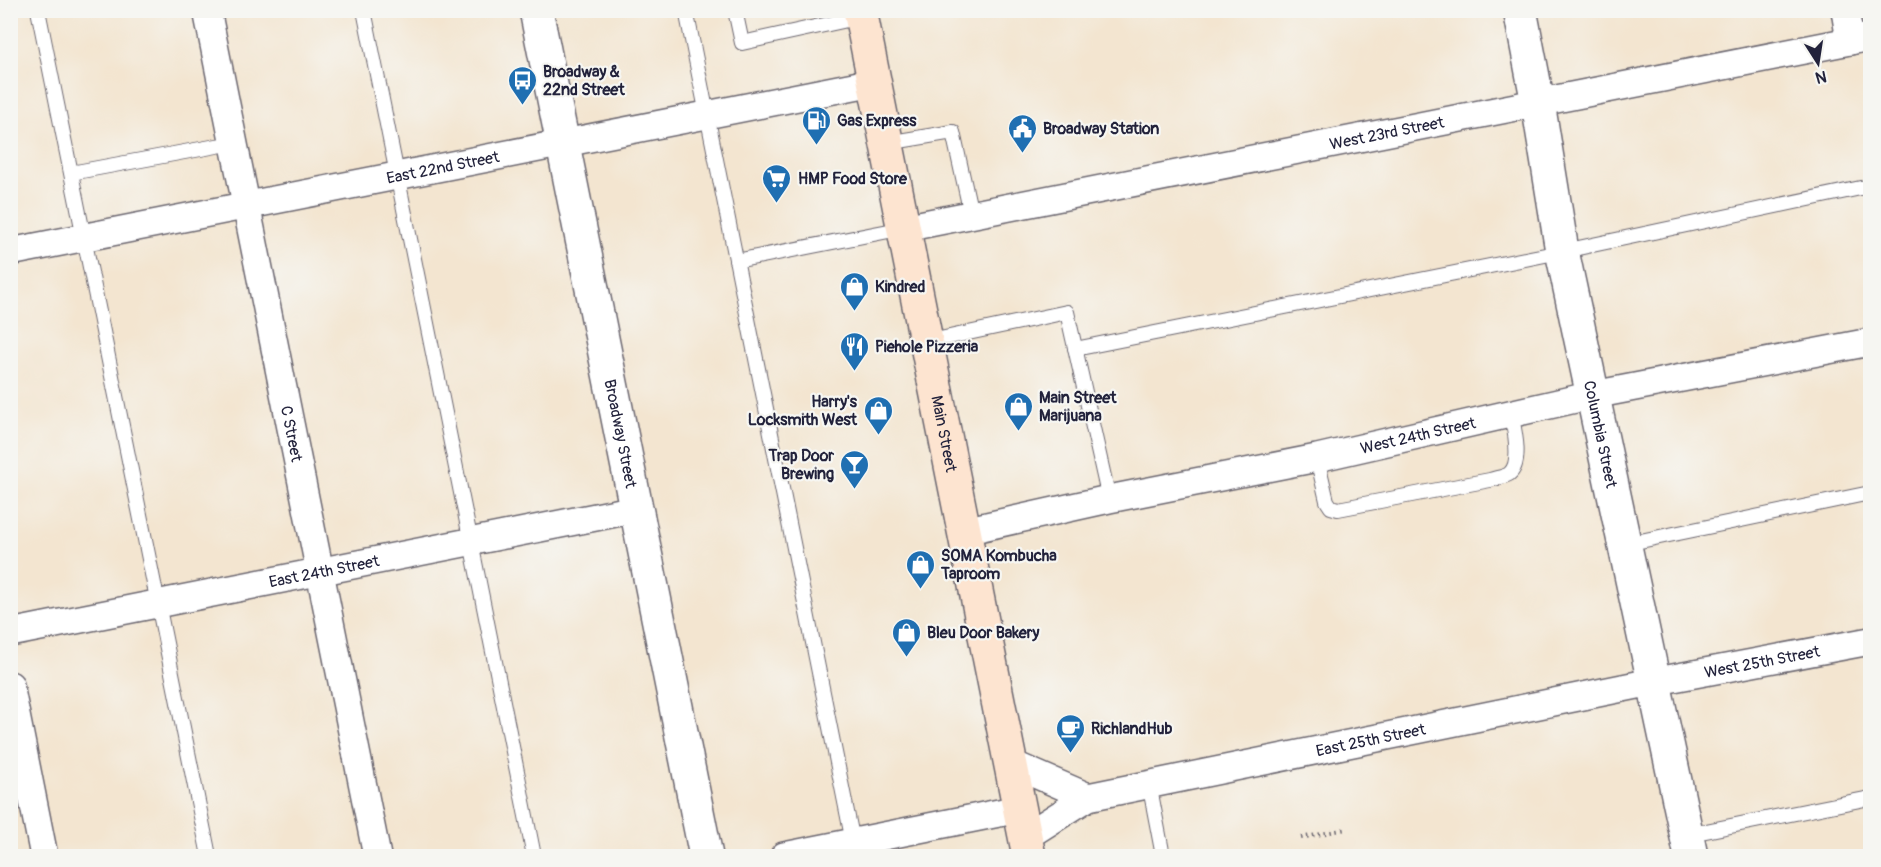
<svg xmlns="http://www.w3.org/2000/svg" width="1881" height="867" font-family="Pangolin,sans-serif">
  <rect width="100%" height="100%" fill="#f6f6f2"/>
  <filter id="ink" filterUnits="userSpaceOnUse"><feTurbulence type="fractalNoise" baseFrequency=".0167" numOctaves="2"/><feDisplacementMap in="SourceGraphic" scale="12" xChannelSelector="R" yChannelSelector="G"/><feConvolveMatrix kernelMatrix="1 2 1 2 8 2 1 2 1" color-interpolation-filters="sRGB"/></filter>
  <filter id="wash" filterUnits="userSpaceOnUse"><feTurbulence type="fractalNoise" baseFrequency=".008" numOctaves="4" result="noise"/><feDisplacementMap in="SourceGraphic" scale="24" xChannelSelector="R" yChannelSelector="G"/><feGaussianBlur stdDeviation="1.35" result="paint"/><feColorMatrix in="noise" values="0 0 0 0 0 0 0 0 0 0 0 0 0 0 0 0 0 1.4 0 .05"/><feComposite in="paint" operator="in"/></filter>
  <g filter="url(#wash)">
    <rect width="100%" height="100%" fill="#f3e5d0"/>
  </g>
  <g filter="url(#ink)">
    <g fill="none" stroke-linecap="round" stroke-linejoin="round">
      <defs>
        <path id="service" d="M38,10L209,856
          M364,10L534,856
          M686,10L853,842
          M735,10L742,43L861,17
          M887,143L953,132L971,214
          M71,173L233,143
          M736,261L904,228
          M926,342L1067,312L1109,499
          M1075,349L1550,254L1870,186
          M1317,458L1327,501L1331,507L1338,509L1490,480C1496,478 1504,477 1509,474C1523,463 1514,428 1511,413
          M1626,544L1870,493
          M1149,783L1163,856
          M1686,835L1870,798"/>
        <g id="minor">
          <path id="s1" d="M207,10L377,856"/>
          <path d="M1845,10L1850,41"/>
          <path id="s2" d="M904,228L1870,37"/>
          <path id="s3" d="M10,252L874,82"/>
          <path id="s4" d="M964,531L1109,499L1317,458L1593,395L1870,342"/>
          <path id="s5" d="M10,633L636,509"/>
          <path d="M10,685L44,856"/>
          <path d="M1010,763L1088,797"/>
          <path id="s6" d="M1025,837L1088,797L1652,682L1870,641"/>
          <path d="M784,856L1019,809"/>
        </g>
        <g id="tertiary">
          <path id="s7" d="M536,10L706,856"/>
          <path id="s8" d="M1520,10L1538,103L1562,251L1691,856"/>
        </g>
        <g id="secondary">
          <path id="s9" d="M860,10L1029,856"/>
        </g>
      </defs>
      <use href="#service" stroke="#6b666f" stroke-width="16"/>
      <use href="#minor" stroke="#6b666f" stroke-width="30"/>
      <use href="#tertiary" stroke="#6b666f" stroke-width="36"/>
      <use href="#secondary" stroke="#6b666f" stroke-width="36"/>
      <path stroke="#6b666f" stroke-width="4" stroke-dasharray="1.5 4.5" stroke-linecap="butt" d="M1301,838L1346,829"/>
      <use href="#service" stroke="#fff" stroke-width="14"/>
      <use href="#minor" stroke="#fff" stroke-width="27"/>
      <use href="#tertiary" stroke="#fff" stroke-width="33"/>
      <use href="#secondary" stroke="#fde4d0" stroke-width="33"/>
    </g>
  </g>
  <defs>
    <symbol id="bus-pin" viewBox="-11 -11 22 30"><path d="M0 17L-7.5 6A9.5 9.5 0 1 1 7.5 6Z" fill="#1f6fb2" stroke="#f6f6f2"/><path d="M-5-6H5V4H4V6H2V4H-2V6H-4V4H-5ZM-3.5-4V0h7V-4ZM-3.5 1.2v1.5H-2V1.2ZM2 1.2v1.5H3.5V1.2Z" fill="#fff"/></symbol>
    <symbol id="fuel-pin" viewBox="-11 -11 22 30"><path d="M0 17L-7.5 6A9.5 9.5 0 1 1 7.5 6Z" fill="#1f6fb2" stroke="#f6f6f2"/><path d="M-5.5-6h7V0h2V4h1.3V-2.5L3-4.5l.8-.8L6-3V5H2.5V1h-1V6h-7ZM-4.2-4.7v3.2H.2V-4.7Z" fill="#fff"/></symbol>
    <symbol id="civic-pin" viewBox="-11 -11 22 30"><path d="M0 17L-7.5 6A9.5 9.5 0 1 1 7.5 6Z" fill="#1f6fb2" stroke="#f6f6f2"/><path d="M-.6-6.5H3V-4.5H.6V-3L4-1V1h2V6H-6V1h2V-1L-.6-3ZM-1.2 2.5V6h2.4V2.5Z" fill="#fff"/></symbol>
    <symbol id="supermarket-pin" viewBox="-11 -11 22 30"><path d="M0 17L-7.5 6A9.5 9.5 0 1 1 7.5 6Z" fill="#1f6fb2" stroke="#f6f6f2"/><path d="M-6-5.5h2.5l.6 2H6L4.5 2H-2.5L-4.4-4H-6ZM-1.5 3.2a1.3 1.3 0 1 0 .1 0ZM3 3.2a1.3 1.3 0 1 0 .1 0Z" fill="#fff"/></symbol>
    <symbol id="shop-pin" viewBox="-11 -11 22 30"><path d="M0 17L-7.5 6A9.5 9.5 0 1 1 7.5 6Z" fill="#1f6fb2" stroke="#f6f6f2"/><path d="M-5-2.5h2.3a2.7 3.5 0 0 1 5.4 0H5L5.5 6h-11ZM-1.5-2.5h3a1.5 2.3 0 0 0-3 0Z" fill="#fff"/></symbol>
    <symbol id="restaurant-pin" viewBox="-11 -11 22 30"><path d="M0 17L-7.5 6A9.5 9.5 0 1 1 7.5 6Z" fill="#1f6fb2" stroke="#f6f6f2"/><path d="M-5-6h1v4h1v-4h1v4h1v-4h1v5L-1.5 .5V6h-2V.5L-5-1ZM5-6V6H3V1.5H1.5Q1.5-4 5-6Z" fill="#fff"/></symbol>
    <symbol id="bar-pin" viewBox="-11 -11 22 30"><path d="M0 17L-7.5 6A9.5 9.5 0 1 1 7.5 6Z" fill="#1f6fb2" stroke="#f6f6f2"/><path d="M-6-5H6L.8 .8V4.5H3.5V6h-7V4.5H-.8V.8Z" fill="#fff"/></symbol>
    <symbol id="cafe-pin" viewBox="-11 -11 22 30"><path d="M0 17L-7.5 6A9.5 9.5 0 1 1 7.5 6Z" fill="#1f6fb2" stroke="#f6f6f2"/><path d="M-5.5-4.5H6V0H3Q3 3.5 0 3.5H-2.5Q-5.5 3.5-5.5 0ZM3-3.2v2h1.7v-2ZM-6 4.5H4V6H-6Z" fill="#fff"/></symbol>
  </defs>
  <g fill-rule="evenodd">
    <use href="#bus-pin" x="506" y="64" width="33" height="45"/>
    <use href="#fuel-pin" x="800" y="104" width="33" height="45"/>
    <use href="#civic-pin" x="1006" y="112" width="33" height="45"/>
    <use href="#supermarket-pin" x="760" y="162" width="33" height="45"/>
    <use href="#shop-pin" x="838" y="270" width="33" height="45"/>
    <use href="#restaurant-pin" x="838" y="330" width="33" height="45"/>
    <use href="#shop-pin" x="1002" y="390" width="33" height="45"/>
    <use href="#shop-pin" x="862" y="394" width="33" height="45"/>
    <use href="#bar-pin" x="838" y="448" width="33" height="45"/>
    <use href="#shop-pin" x="904" y="548" width="33" height="45"/>
    <use href="#shop-pin" x="890" y="616" width="33" height="45"/>
    <use href="#cafe-pin" x="1054" y="712" width="33" height="45"/>
  </g>
  <g text-anchor="middle" stroke-width="4.5" stroke-linejoin="round" paint-order="stroke">
    <g font-size="16" font-weight="bold" fill="#22223b" stroke="#f6f6f2" text-anchor="start">
      <text x="543" y="77">Broadway &amp;<tspan x="543" dy="18">22nd Street</tspan></text>
      <text x="837" y="126">Gas Express</text>
      <text x="1043" y="134">Broadway Station</text>
      <text x="798" y="184">HMP Food Store</text>
      <text x="875" y="292">Kindred</text>
      <text x="875" y="352">Piehole Pizzeria</text>
      <text x="1039" y="403">Main Street<tspan x="1039" dy="18">Marijuana</tspan></text>
      <text x="857" y="407" text-anchor="end">Harry's<tspan x="857" dy="18">Locksmith West</tspan></text>
      <text x="834" y="461" text-anchor="end">Trap Door<tspan x="834" dy="18">Brewing</tspan></text>
      <text x="941" y="561">SOMA Kombucha<tspan x="941" dy="18">Taproom</tspan></text>
      <text x="927" y="638">Bleu Door Bakery</text>
      <text x="1091" y="734">RichlandHub</text>
    </g>
    <g font-size="16" fill="#22223b" stroke="#f6f6f2">
      <text dy="6" stroke="none"><textPath href="#s2" startOffset="492">West 23rd Street</textPath></text>
      <text dy="6" stroke="none"><textPath href="#s3" startOffset="441">East 22nd Street</textPath></text>
      <text dy="6" stroke="none"><textPath href="#s1" startOffset="432">C Street</textPath></text>
      <text dy="6" stroke="none"><textPath href="#s7" startOffset="432">Broadway Street</textPath></text>
      <text dy="6" stroke="none"><textPath href="#s9" startOffset="432">Main Street</textPath></text>
      <text dy="6" stroke="none"><textPath href="#s8" startOffset="432">Columbia Street</textPath></text>
      <text dy="6" stroke="none"><textPath href="#s4" startOffset="464">West 24th Street</textPath></text>
      <text dy="6" stroke="none"><textPath href="#s5" startOffset="320">East 24th Street</textPath></text>
      <text dy="6" stroke="none"><textPath href="#s6" startOffset="762">West 25th Street</textPath></text>
      <text dy="6" stroke="none"><textPath href="#s6" startOffset="363">East 25th Street</textPath></text>
    </g>
  </g>
  <rect width="1881" height="867" fill="none" stroke="#f6f6f2" stroke-width="36"/>
  <g transform="translate(1818 63) rotate(168)" stroke="#f6f6f2" stroke-width="4.5" paint-order="stroke">
  <path d="M0-4.5L10 22L0 15L-10 22Z" fill="#22223b"/>
  <text y="-9" font-size="16" font-weight="bold" text-anchor="middle" fill="#22223b">N</text>
  </g>
</svg>
